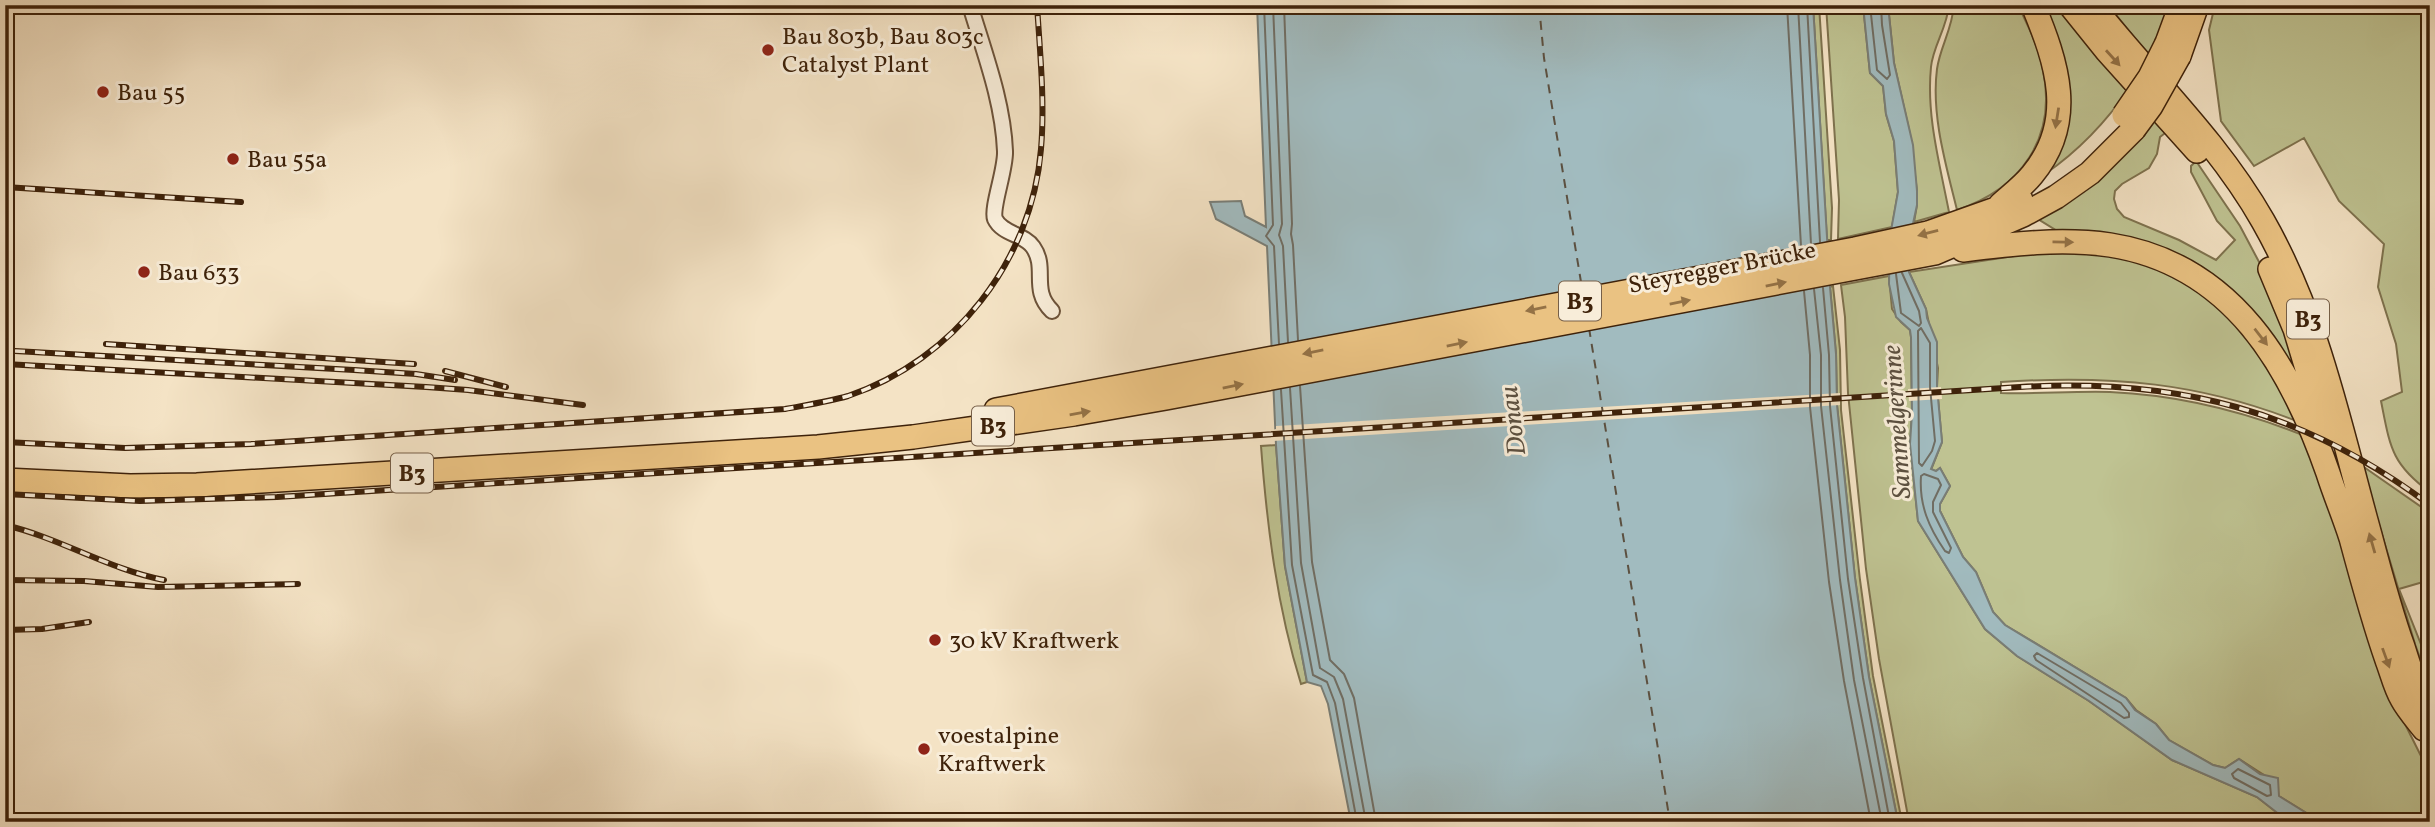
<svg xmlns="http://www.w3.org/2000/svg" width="2435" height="827" font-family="Vollkorn,serif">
  <rect width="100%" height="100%" fill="#f4e3c5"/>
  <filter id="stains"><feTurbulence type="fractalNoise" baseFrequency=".00286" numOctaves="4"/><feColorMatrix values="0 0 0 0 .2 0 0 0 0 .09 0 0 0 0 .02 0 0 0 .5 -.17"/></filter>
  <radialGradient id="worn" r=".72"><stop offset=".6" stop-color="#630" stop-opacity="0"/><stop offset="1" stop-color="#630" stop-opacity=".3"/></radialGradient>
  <path fill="#bfc392" stroke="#7e724e" stroke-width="2" d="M1813,5H1819L1832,208L1831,240H1827Z
    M1826,5H1863L1870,73L1883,86L1886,114L1894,141L1898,192L1892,227L1838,239L1839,200Z
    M1888,5H1949C1947,28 1933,46 1931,67C1926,115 1940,165 1949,212L1914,222L1917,205V191L1910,134L1894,63Z
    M1954,5H2018C2028,26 2039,47 2043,70C2057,138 2021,189 1957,210C1946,165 1931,115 1937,69C1940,47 1952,30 1954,5Z
    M2039,5H2064L2131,86C2107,121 2080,150 2045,174L2057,138Z
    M2108,5H2174L2149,56Z
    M2215,5H2430V492C2391,464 2390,446 2381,401L2402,392L2396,344L2378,287L2384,244L2339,201L2304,138L2254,166L2221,121L2209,30Z
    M2156,118L2169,130L2160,137L2157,154L2149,168L2122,184L2115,191L2114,199L2117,209L2124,217L2179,240L2216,260L2235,240L2217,221L2191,172V166L2196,161L2240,226L2267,277L2317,421L2232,296L2059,232L2038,219Z
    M2042,249L2148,260L2237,316L2304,424C2201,382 2111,375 2001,382V393C2037,394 2073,391 2110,392C2178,395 2247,412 2310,438L2398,710L2430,774V822H2321L2279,796L2267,777L2239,759L2225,768L2213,765L2169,740L2156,724L2136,710L2126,698L2005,625L1993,612L1976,572L1963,557L1940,511V504L1950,486L1940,468L1936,471L1931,470L1942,442L1937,387L1938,368L1926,309L1909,272L2034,253Z
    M1889,276L1892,309L1901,322L1910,330L1911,337L1912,413L1910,444L1918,521L1985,629L2017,656L2089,701L2172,760L2257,797L2289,822H1909L1879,659L1866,569L1848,393L1845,317L1841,285Z
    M1833,286L1840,350L1841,410L1860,580L1873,676L1902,822H1898L1869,677L1855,578L1837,405L1836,354L1830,287Z
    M1276,445L1285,566L1307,682L1301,684C1277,607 1267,526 1261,446Z
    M2361,465L2430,513V580L2399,589L2430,667V686L2415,644Z"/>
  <path fill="#a1bbbf" stroke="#797e77" stroke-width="2" d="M1257,5H1813L1830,287L1836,354L1837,405L1855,578L1869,677L1898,822H1351L1328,704L1321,686L1307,682L1285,566L1276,445L1267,246L1216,219L1210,202L1241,201L1245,216L1266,227Z
    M1863,5H1888L1894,63L1913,145L1917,191V205L1911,233L1909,272L1926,309L1927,318L1937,342V387L1942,442L1931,469L1936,471L1940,468L1950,486L1940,504V511L1963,557L1976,572L1993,612L2005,625L2126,698L2135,710L2156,724L2169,740L2213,765L2225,768L2239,759L2260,774L2278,778L2279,796L2321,822H2289L2257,797L2172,760L2089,701L2017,656L1985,629L1918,521L1910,444L1912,413L1911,337L1910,330L1896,317L1889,284L1890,236L1898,192L1894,141L1886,114L1883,86L1870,73Z"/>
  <path fill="#f4e3c5" d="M1941,387L1942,399L1909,401L1908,389Z
    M1840,393V405L1273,441L1272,430L1276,429V426Z"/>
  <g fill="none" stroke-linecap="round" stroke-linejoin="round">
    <path stroke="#706e64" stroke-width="2" d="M1264,5L1273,225L1266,236L1274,246L1279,344
      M1273,5L1282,224L1279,235L1283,246L1288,342
      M1284,5L1292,224L1291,234L1293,245L1298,340
      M1787,5L1801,246
      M1798,5L1811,244
      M1807,5L1820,242
      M1870,5L1877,70L1887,79L1890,75L1882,25L1881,5
      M1896,274L1901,313L1919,326L1921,323L1919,311L1902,273
      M1823,288L1829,355L1830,406L1848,579L1863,678L1890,822
      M1814,289L1821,355V406L1840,580L1854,680L1882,822
      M1804,291L1810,355V407L1829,582L1844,681L1871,822
      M1921,328L1930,343V387L1935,441L1932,451L1922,466L1919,463L1918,331Z
      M1300,386L1312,562L1330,660L1344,674L1354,698L1376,822
      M1290,388L1301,563L1320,668L1334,677L1343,699L1366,822
      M1281,390L1292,565L1313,675L1327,682L1335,703L1357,822
      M1924,474L1938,479L1941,485L1933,502V512L1951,548L1949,553L1945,551C1929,528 1919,505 1921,476Z
      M2037,653L2121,703L2129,713V717L2124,718L2036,660L2034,656Z
      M2238,769L2270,785L2271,795L2267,796L2234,778L2232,774Z"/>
    <path stroke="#5c5040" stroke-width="2" stroke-dasharray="9 7" stroke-linecap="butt" d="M1539,5L1544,58L1582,288
      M1589,328L1670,822"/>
    <defs>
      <path id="minor" d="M970,5C984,52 1003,101 1005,151C1006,169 991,208 995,219C1002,234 1024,234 1033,247C1048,268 1030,290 1052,311"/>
      <path id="primary" d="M2070,5L2107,51L2197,151
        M2092,5C2149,77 2217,140 2263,221C2319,319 2340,428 2370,535C2380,573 2390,611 2403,647C2412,676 2422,703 2430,733
        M2167,43L2181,5
        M2179,56L2197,5
        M2000,205C2011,195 2023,186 2032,175C2077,121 2057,63 2033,5
        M1963,250C2012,244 2061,238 2110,245C2233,264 2291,367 2328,473C2335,495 2344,516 2351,538C2362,579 2373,620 2387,660C2392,673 2395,687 2402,699C2408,710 2417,720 2424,729
        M2270,269L2295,329L2326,432
        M996,410L1855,249L1928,233L2021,200
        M5,480L130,486L197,485L818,447L913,437L1074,414L1166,398L1935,253L2023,215L2056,197L2090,173L2134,129"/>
    </defs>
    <use href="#minor" stroke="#6c5239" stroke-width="18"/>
    <use href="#primary" stroke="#3e220a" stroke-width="26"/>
    <use href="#minor" stroke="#f8edd9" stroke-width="14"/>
    <use href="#primary" stroke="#eac282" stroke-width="23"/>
    <defs>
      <path id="rail" d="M5,187L241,202
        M106,344L414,364
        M15,351L354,370L416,374L455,380
        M5,364L426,387L468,390L583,405
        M445,371L506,387
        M5,442L125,448L251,444L785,409C806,405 827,402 848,396C954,360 1032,261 1041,149C1045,102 1040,53 1037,5
        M5,494L140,501L277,497L2020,387C2177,378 2303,410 2430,505
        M5,525C60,538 108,569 164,580
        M5,580L84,581L158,587L298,584
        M5,630L42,629L89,622"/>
    </defs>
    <use href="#rail" stroke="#3e220a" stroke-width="6"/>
    <use href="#rail" stroke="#f8edd9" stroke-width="3.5" stroke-dasharray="10" stroke-linecap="butt"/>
    <defs>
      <path id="primary-bridge" d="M2124,115L2150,77L2167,43
        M2134,129L2151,106L2179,56"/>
    </defs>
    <use href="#primary-bridge" stroke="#3e220a" stroke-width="26" stroke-linecap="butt"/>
    <use href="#primary-bridge" stroke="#eac282" stroke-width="23"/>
  </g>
  <defs><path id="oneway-solid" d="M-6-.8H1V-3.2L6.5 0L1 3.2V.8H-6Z" transform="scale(1.75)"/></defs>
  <g fill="#947246">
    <use href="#oneway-solid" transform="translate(2113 58) rotate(48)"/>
    <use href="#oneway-solid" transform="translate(2057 118) rotate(99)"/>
    <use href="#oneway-solid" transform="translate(1928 233) rotate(165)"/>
    <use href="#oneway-solid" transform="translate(2063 242) rotate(1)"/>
    <use href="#oneway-solid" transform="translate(1776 284) rotate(-11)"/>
    <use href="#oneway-solid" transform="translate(1680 302) rotate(-11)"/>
    <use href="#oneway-solid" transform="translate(1536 309) rotate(169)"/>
    <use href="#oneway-solid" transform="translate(2261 337) rotate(52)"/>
    <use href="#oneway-solid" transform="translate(1457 344) rotate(-11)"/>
    <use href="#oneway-solid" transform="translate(1313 352) rotate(169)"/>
    <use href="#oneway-solid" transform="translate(1233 386) rotate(-11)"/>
    <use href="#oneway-solid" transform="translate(1080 413) rotate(-10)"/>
    <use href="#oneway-solid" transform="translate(2372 543) rotate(-106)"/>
    <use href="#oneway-solid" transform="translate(2386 658) rotate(70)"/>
  </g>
  <g fill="#8f2418" stroke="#f8edd9" stroke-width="2.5">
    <circle cx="768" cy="50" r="7"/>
    <circle cx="103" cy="92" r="7"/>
    <circle cx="233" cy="159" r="7"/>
    <circle cx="144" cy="272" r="7"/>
    <circle cx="935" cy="640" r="7"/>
    <circle cx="924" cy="749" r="7"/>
  </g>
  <g text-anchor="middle" stroke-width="6" stroke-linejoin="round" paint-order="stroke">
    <g fill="#f8edd9" stroke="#765f48" stroke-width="2">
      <rect x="1559" y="281.5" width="42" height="39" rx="5"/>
      <rect x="2287" y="299.5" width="42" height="39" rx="5"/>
      <rect x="972" y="406.5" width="42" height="39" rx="5"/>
      <rect x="391" y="453.5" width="42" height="39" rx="5"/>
    </g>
    <g font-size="23" font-weight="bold" fill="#3e220a">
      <text x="1580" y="309">B3</text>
      <text x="2308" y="327">B3</text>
      <text x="993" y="434">B3</text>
      <text x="412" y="481">B3</text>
    </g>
    <g font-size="24" fill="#3e220a" stroke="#f8edd9" text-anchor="start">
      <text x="782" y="44">Bau 803b, Bau 803c<tspan x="782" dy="28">Catalyst Plant</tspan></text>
      <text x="117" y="100">Bau 55</text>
      <text x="247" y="167">Bau 55a</text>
      <text x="158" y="280">Bau 633</text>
      <text x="949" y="648">30 kV Kraftwerk</text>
      <text x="938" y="743">voestalpine<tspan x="938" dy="28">Kraftwerk</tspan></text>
    </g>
    <g font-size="24" fill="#3e220a" stroke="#f8edd9">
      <text transform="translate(1722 267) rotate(-11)" y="8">Steyregger Brücke</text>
    </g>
    <g font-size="26" font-style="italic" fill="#5c5040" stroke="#f8edd9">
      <text transform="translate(1512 421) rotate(-97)" y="9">Donau</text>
      <text transform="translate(1896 422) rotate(-94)" y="9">Sammelgerinne</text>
    </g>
  </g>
  <rect width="2435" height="827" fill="none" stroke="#f4e3c5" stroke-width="28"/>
  <rect x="7" y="7" width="2421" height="813" fill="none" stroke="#3e220a" stroke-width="3.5"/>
  <rect x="14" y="14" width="2407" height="799" fill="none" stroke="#3e220a" stroke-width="2"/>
  <rect width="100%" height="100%" filter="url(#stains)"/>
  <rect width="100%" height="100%" fill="url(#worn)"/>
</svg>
